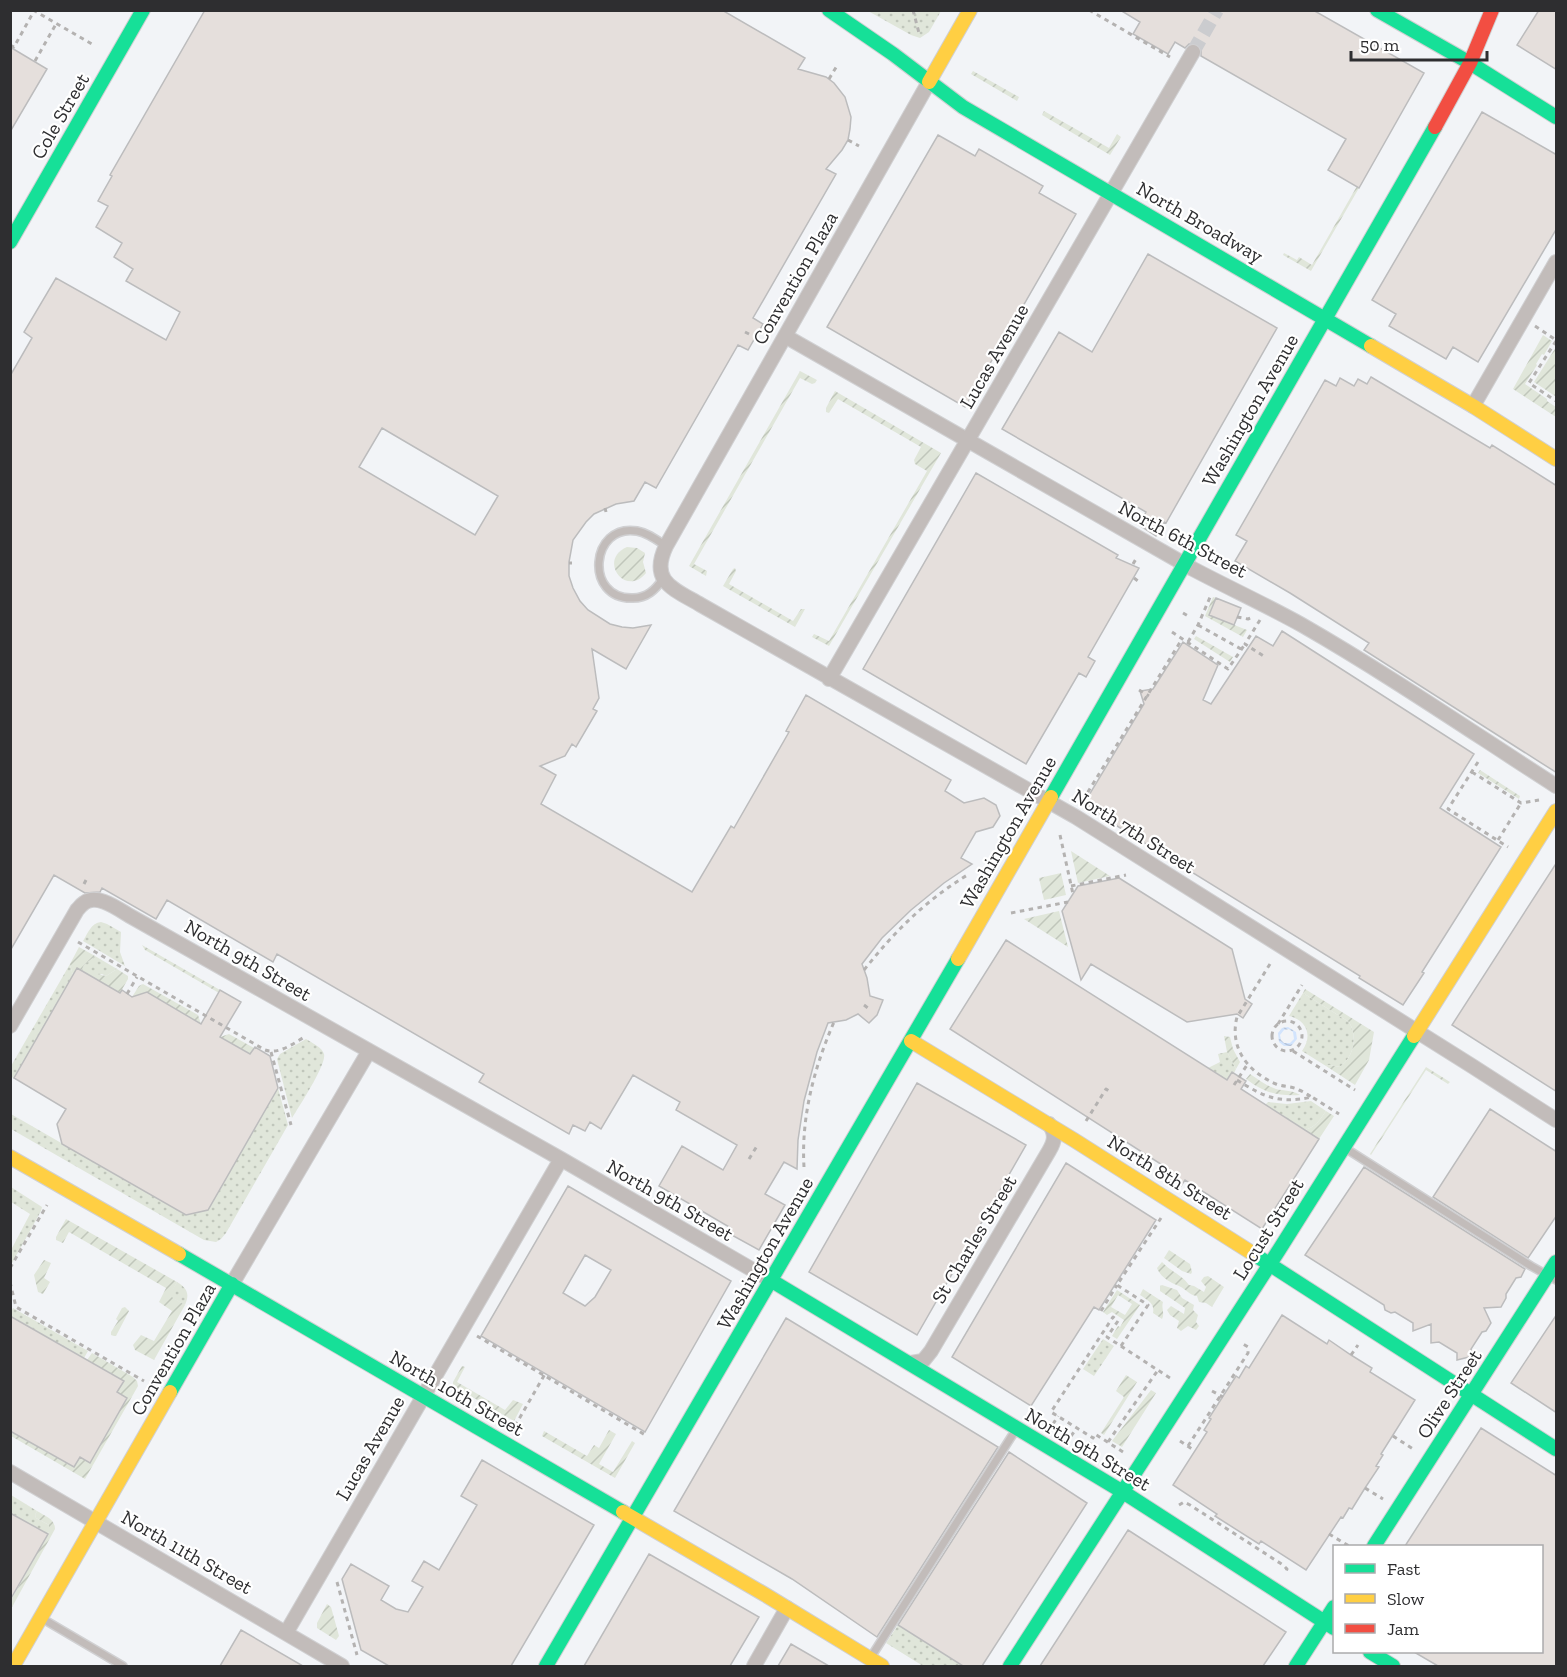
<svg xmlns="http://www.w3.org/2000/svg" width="1567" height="1677" font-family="'Zilla Slab',serif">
  <defs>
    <pattern id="grass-dots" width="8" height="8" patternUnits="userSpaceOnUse" patternTransform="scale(1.5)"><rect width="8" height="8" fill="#e0e6da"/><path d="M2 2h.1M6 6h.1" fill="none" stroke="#c0c6bb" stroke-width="1.8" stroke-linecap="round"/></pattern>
    <pattern id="garden-furrows" width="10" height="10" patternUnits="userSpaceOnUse" patternTransform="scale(1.5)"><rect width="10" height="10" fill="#e0e6da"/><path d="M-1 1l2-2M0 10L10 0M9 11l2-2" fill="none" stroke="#c0c6bb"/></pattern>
    <pattern id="water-waves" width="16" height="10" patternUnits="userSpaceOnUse" patternTransform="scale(1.5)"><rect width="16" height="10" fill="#d2e4fd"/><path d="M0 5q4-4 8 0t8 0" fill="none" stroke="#b5c4d9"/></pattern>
  </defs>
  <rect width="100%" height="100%" fill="#f2f4f7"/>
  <path fill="url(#grass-dots)" d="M868,11H941L929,32L920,38L911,35Z
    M101,922L107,924L121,932L120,952L125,966L83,941C88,933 91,923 101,922Z
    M95,956L117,969L106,976L102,974L92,977L81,971L84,965Z
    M70,964L73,976L14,1078L11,1077V1066Z
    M1303,993L1349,1022C1358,1036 1354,1057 1340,1067L1330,1065L1326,1066L1302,1051C1313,1036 1307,1020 1289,1016Z
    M306,1039C312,1043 322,1047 324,1054C327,1064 298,1108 292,1118L277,1059L280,1054Z
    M1227,1052L1236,1069L1234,1073L1232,1072L1227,1080L1208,1068L1220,1062L1218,1054Z
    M278,1088L288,1125L226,1233L221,1239L216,1242L204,1240L11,1129V1114L186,1215L208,1210Z
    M1311,1101L1326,1111C1319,1121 1316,1127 1304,1130L1265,1105L1268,1102L1287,1104Z
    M11,1187L42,1207L41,1211L11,1265V1250L30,1214L11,1202Z
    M177,1282C187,1288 190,1294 185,1305L169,1296Z
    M13,1308L88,1351L84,1358L11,1316V1312Z
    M1103,1339L1114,1346L1094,1376L1083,1369Z
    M11,1495L37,1511L35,1515L36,1518L49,1525L50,1528L48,1535L11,1513Z
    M898,1625L963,1666H923L886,1643Z"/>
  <path fill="url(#garden-furrows)" fill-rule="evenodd" d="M973,71L1019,97L1017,101L971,74Z
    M1044,111L1109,148L1117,134L1121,137L1110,155L1042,115Z
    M1357,186L1359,188L1311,271L1283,255L1284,253L1297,260L1299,257L1312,265Z
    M1543,335L1552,341L1544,355L1542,354L1536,364L1537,365L1525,384L1547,399V401L1556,407V417L1513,389Z
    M1556,347V393L1555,396L1534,382Z
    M800,371L817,380L815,383L812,384L800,378L694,564L707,571L706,576L689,566Z
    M835,391L941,453L829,646L812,637L814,634L829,641L927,471L915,464L914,460L921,447L838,399L829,413L826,412V408Z
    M627,547L637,548L645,553L643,562L646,573C626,598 597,560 627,547Z
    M735,568L736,571L729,584L793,621L801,609H805L795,627L723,586L733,569Z
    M1213,597L1216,598L1209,615L1247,630L1243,637L1205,616Z
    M1196,636L1233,657L1230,662L1194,639Z
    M1480,770L1520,796L1519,799L1478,773Z
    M1071,851L1110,876L1078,883Z
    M1061,873L1066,895L1044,900L1039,878Z
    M1059,911L1068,947L1024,919Z
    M142,945L220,990L219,993L145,950Z
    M79,947L95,956L84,965L81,971L73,976L70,964Z
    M117,969L128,976V979L120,993L92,977L97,974L106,976Z
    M143,984L198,1015L201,1024L147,992L132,997L139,986Z
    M1305,989L1374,1032L1369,1060L1355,1085L1326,1066L1330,1065L1340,1067C1354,1057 1358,1036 1349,1022L1303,993Z
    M229,1034L254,1048L251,1054L220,1037Z
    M1224,1036L1230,1037L1233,1049L1240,1062L1236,1069L1227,1052Z
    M1426,1067L1450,1082L1448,1084L1426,1070L1371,1155L1370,1154Z
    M1250,1074C1259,1080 1267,1086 1276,1089C1284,1091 1293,1090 1300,1095C1276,1096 1265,1093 1246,1079Z
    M1326,1111L1334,1116L1319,1139L1304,1130C1316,1127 1319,1121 1326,1111Z
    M66,1219L177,1282L170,1296L185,1305L154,1360L135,1350L133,1345L141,1335L154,1341L172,1311L159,1302L166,1288L69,1232L63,1243L56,1240V1237Z
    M1169,1250L1190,1264L1192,1272L1191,1274L1182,1271L1164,1258Z
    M44,1260L51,1263L44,1278L50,1282L43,1294L38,1292L34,1275Z
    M1162,1262C1170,1271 1182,1275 1189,1285L1194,1286L1204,1292L1206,1287L1201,1281L1204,1277L1208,1276L1224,1287L1212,1307L1206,1303L1199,1302L1197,1296C1189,1295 1186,1289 1179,1286C1171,1283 1160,1277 1157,1268Z
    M1162,1285L1177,1290L1182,1298L1194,1305L1193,1310L1198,1315L1196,1322L1199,1326L1196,1330L1188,1326L1181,1331L1177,1328L1179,1321L1170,1315L1167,1310L1171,1306L1184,1314L1185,1308L1160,1291V1286Z
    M1143,1289L1163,1302C1161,1308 1165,1313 1162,1319L1153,1313C1155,1303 1147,1300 1140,1295Z
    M1117,1290L1140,1305L1117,1339L1112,1336L1118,1326L1120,1327L1124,1320L1112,1312L1107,1315L1103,1312ZM1118,1295L1132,1304L1125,1315L1111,1307Z
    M125,1307L129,1311L116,1336H114L111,1335V1332L118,1321L116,1319L122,1308Z
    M92,1353L133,1377L137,1381L138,1386L85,1479L11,1436V1431L73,1467L80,1457L90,1462L117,1392L124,1381L87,1360Z
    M462,1366L465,1367L457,1382L505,1410L513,1400L523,1404L514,1421L453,1386V1382Z
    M1126,1375L1137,1382L1104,1435L1101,1433L1124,1397L1116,1391Z
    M1151,1390L1156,1393L1122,1447L1112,1441Z
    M609,1430L616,1434L599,1464L613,1472L632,1441L635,1443L615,1478L542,1436L544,1431L587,1456L594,1445L599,1448Z
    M37,1511C45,1516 55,1519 55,1529L11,1609V1600L49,1532V1525L36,1518L35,1515Z
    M327,1604L331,1607L339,1636L336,1640L317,1628V1623Z"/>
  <path fill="url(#water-waves)" fill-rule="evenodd" d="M1288,1027L1296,1032L1297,1039L1291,1046H1284L1279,1042L1278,1033L1282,1028ZM1289,1029L1293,1032L1294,1039L1290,1043H1284L1281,1040L1280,1035L1284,1030Z"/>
  <path fill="#e5dfdc" stroke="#bcbcbd" stroke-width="1.5" fill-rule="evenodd" d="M205,10H722L805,58L798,69L826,77L834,83L845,97L851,117L850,129L848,140L842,150L826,169L836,174L753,318L763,324L748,350L738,345L656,488L645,482L634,501L616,504L594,514L586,522L573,540L569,562V576L573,588L580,601L588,610L610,624L622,627L633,628L651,625L626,669L592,649L599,698L593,709L597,711L576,747L572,744L565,756L540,766L556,775L541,804L692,892L731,826L734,828L789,732L786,731L806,695L951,780L945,791L964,803L984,798L996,805L1000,816L993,827L976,832L961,858L972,864L944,883L911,910L882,938L862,964L867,978L870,996L883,1000L877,1015L869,1023L858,1014L846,1020L828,1023L817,1052L804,1101L798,1140L797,1169L784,1162L765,1194L785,1205L759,1250L728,1233L731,1228L659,1186L682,1146L723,1170L737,1145L676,1110L680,1102L633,1075L601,1129L590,1122L585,1131L573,1125L569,1134L479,1082L484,1074L277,954L273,962L167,900L156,919L102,888L100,892L85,893L54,875L10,951V376L32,338L24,332L56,278L166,340L180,312L126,281L133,269L114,257L122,243L96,227L108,206L98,201L112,176L110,175ZM382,428L498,496L475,535L359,467Z
    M1120,10H1313L1424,73L1359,188L1328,170L1346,139L1201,56V48L1197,44H1189L1185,48L1175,42L1168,54L1133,34L1140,22Z
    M1539,10H1557V70L1517,45Z
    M10,47L47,69L10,132Z
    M1482,112L1557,155V228L1478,362L1453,347L1446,359L1389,326L1396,314L1372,300Z
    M938,135L975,156L979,149L1043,186L1039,193L1076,214L965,407L827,327Z
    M1148,254L1277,328L1166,523L1164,522L1156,536L1139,525L1146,512L1002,429L1059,332L1092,352Z
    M1371,377L1490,448L1492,445L1557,486V773L1364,650L1369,643L1290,593L1235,561L1247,541L1236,535L1325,380L1336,386L1340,378L1354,386L1358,379L1367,384Z
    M976,473L1118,555L1116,558L1139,568L1088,657L1095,661L1086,677L1079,673L1026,764L863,669Z
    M1216,598L1241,608L1234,625L1209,615Z
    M1282,631L1474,754L1440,808L1501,847L1422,972L1424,973L1403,1005L1359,978L1360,976L1083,805L1144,704L1140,691L1153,689L1183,642L1218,665L1203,700L1211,704L1256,636L1273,646Z
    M1557,862V1092L1452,1025Z
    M1119,878L1232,949L1245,999L1252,1004L1243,1018L1237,1014L1187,1022L1091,964L1081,980L1062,911L1078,886Z
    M1006,940L1227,1080L1232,1072L1246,1081L1241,1089L1319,1139L1262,1229L1185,1180L1181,1186L1163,1174L1167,1168L950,1029Z
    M77,968L120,993L122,990L132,997L147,992L201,1024L220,990L241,1002L220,1037L250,1054L255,1047L270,1056L278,1088L208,1210L186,1215L62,1144L57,1124L66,1109L14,1078Z
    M917,1083L1026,1145L917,1335L809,1272Z
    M1490,1109L1557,1152V1215L1528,1258L1433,1197Z
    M1066,1163L1156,1220L1099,1310L1094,1307L1031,1406L952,1357Z
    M1364,1167L1525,1269L1521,1277L1516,1278L1506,1294V1298L1501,1307L1484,1308L1491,1323L1486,1331L1482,1332L1471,1349L1473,1356L1457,1360V1353L1439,1342L1431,1343V1324L1413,1331V1323L1395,1312L1391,1313L1385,1310L1384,1305L1305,1255Z
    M568,1186L731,1281L645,1432L481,1336ZM585,1255L611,1270L595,1297L585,1306L563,1293Z
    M1557,1314V1413L1511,1383Z
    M1282,1315L1327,1344L1329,1340L1351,1355L1372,1368L1370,1372L1415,1400L1381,1454L1383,1455L1376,1466L1379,1467L1365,1488L1352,1509L1349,1508L1343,1518L1341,1517L1306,1570L1261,1541L1259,1544L1215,1516L1217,1514L1173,1485L1207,1432L1204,1430L1211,1419L1209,1418L1236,1376L1239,1378L1246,1366L1249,1368Z
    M10,1316L124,1381L117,1392L127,1398L90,1463L80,1457L74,1467L10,1431Z
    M786,1318L998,1447L877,1637L792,1579L674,1511Z
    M1481,1428L1557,1476V1666H1438L1414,1652H1542V1546H1405Z
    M1009,1452L1087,1503L982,1666H963L898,1625Z
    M482,1460L594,1525L511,1666H389L361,1650L342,1579L351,1564L389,1586L381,1600L396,1609L408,1612L423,1587L412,1581L424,1561L439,1570L477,1505L461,1496Z
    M10,1513L48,1534L10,1600Z
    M1128,1530L1286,1632L1263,1666H1040Z
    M649,1554L759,1617L730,1666H584Z
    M241,1630L303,1666H220Z
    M791,1644L829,1666H778Z"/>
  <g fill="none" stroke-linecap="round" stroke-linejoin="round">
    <path stroke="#cbcccf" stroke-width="14" stroke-dasharray="14 7" stroke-linecap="butt" d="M1193,52L1217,10"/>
    <defs>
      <path id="lane" d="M663,579C655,590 647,598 633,598C584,600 590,523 637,531C648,533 657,540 666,546
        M1345,1148L1531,1266L1556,1280
        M43,1619L123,1666
        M871,1657L1015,1431"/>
      <path id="street" d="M929,82L666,546C649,582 674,589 701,605L1076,817L1472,1066L1556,1120
        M785,336L1193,569C1229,588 1266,605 1302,625C1389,675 1472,732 1556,786
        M1473,406L1556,262
        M829,679L1193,52
        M10,1026L77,910C79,908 81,905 84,903C97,893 118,909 130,916L561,1159L772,1281
        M232,1284L369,1051
        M911,1363L923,1361L931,1351L1049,1151C1055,1141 1056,1134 1049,1124
        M10,1472L342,1666
        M286,1633L561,1159
        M754,1666L787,1608"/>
      <path id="fast" d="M829,10L893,54L963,107L1371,346
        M1377,10L1470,63L1556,117
        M10,242L143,10
        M1051,797L1435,127
        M1252,1253L1556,1449
        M179,1254L623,1512
        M772,1281L1123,1492L1334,1628
        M170,1392L232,1284
        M1374,1546L1556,1262
        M1370,1652L1393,1666
        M546,1666L958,959
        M1010,1666L1279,1250L1414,1036
        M1296,1666L1334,1607"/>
      <path id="slow" d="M929,82L970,10
        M1371,346L1473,406L1556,459
        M958,959L1051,797
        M1414,1036L1556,811
        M911,1041L1074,1140L1252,1253
        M10,1157L179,1254
        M623,1512L764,1594L882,1666
        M13,1666L170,1392"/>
      <path id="jam" d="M1435,127L1470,63L1492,10"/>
    </defs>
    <use href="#lane" stroke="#d0d0d2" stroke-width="10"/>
    <use href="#street" stroke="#d0d0d2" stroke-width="16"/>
    <use href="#fast" stroke="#d0d0d2" stroke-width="16"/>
    <use href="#slow" stroke="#d0d0d2" stroke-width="16"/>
    <use href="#jam" stroke="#d0d0d2" stroke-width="16"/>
    <path stroke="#b4b2b1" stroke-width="3" stroke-dasharray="4.5 4.5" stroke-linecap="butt" d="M33,10L92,44
      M913,10L919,33
      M1089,10L1170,57
      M10,45L14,47L34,11
      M35,61L56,24
      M829,79L838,64
      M848,140L859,146
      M10,171L11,172
      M1535,326L1556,340
      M745,332L751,335
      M1556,341L1529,383L1556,401
      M605,508L606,512
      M569,563H572
      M1133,564L1136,559
      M1134,578L1138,581
      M1183,613L1188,616
      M1237,617L1248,619L1253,617
      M1260,620L1245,644L1265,657
      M1198,625L1241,649
      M1172,632L1228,669L1245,644
      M1188,642L1198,625L1211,595
      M1139,690L1149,696
      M1478,762L1448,809L1508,847
      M1472,772L1521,803L1539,800
      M1083,800L1182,639
      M1060,835L1073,894
      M1498,840L1521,803
      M84,884L87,878
      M1071,886L1126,875
      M1011,913L1068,902
      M78,942L265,1050C279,1055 294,1043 306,1036
      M1270,964L1237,1017C1229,1048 1248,1072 1276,1084C1284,1087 1292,1086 1299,1090C1304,1092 1308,1095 1312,1097
      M864,970C895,931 926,900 969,874
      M127,994L137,977
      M864,1005L868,1008
      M1272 1036a15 15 0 1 1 30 0a15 15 0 1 1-30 0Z
      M1278,1024L1302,985
      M1293,1051L1355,1090
      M271,1052L291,1125
      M1237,1080C1264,1097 1279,1104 1312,1097L1339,1114
      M1234,1085L1247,1065
      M1086,1121L1106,1089L1109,1091
      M749,1159L757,1146
      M804,1167C801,1117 814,1068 834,1022
      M10,1268L47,1205
      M10,1282L16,1307L144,1381
      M1101,1311L1117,1285
      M477,1336L647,1436
      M1121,1346L1148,1305L1117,1285L1161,1218
      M1351,1355L1358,1345
      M1212,1391L1223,1397
      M1053,1424L1058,1416
      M515,1426L545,1374
      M1071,1436L1077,1428
      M1393,1436L1413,1449
      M1180,1441L1195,1451
      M1108,1442L1158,1370
      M1088,1446L1093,1438
      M1188,1446L1248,1353V1347L1243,1344
      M1123,1452L1095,1434L1093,1438L1051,1412L1113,1317L1118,1321L1107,1337L1170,1378
      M1365,1488L1383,1499
      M1179,1505L1184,1502L1190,1505L1283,1565L1287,1569L1285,1574
      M1329,1534L1349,1546
      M337,1582L357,1655"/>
    <use href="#lane" stroke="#c2bcba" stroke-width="7"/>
    <use href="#street" stroke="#c2bcba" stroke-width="14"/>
    <use href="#fast" stroke="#16e098" stroke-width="14"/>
    <use href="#slow" stroke="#ffcf43" stroke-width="14"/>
    <use href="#jam" stroke="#f24e42" stroke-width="14"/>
  </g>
  <g text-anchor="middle" stroke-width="4.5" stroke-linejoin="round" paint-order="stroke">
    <g font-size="20" fill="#2e2e30" stroke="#fff">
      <text transform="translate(60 116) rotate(-60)" y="7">Cole Street</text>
      <text transform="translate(1200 222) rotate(30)" y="7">North Broadway</text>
      <text transform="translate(795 278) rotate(-60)" y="7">Convention Plaza</text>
      <text transform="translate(994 356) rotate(-60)" y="7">Lucas Avenue</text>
      <text transform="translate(1250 410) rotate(-60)" y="7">Washington Avenue</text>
      <text transform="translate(1183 539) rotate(28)" y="7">North 6th Street</text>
      <text transform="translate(1134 831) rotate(32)" y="7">North 7th Street</text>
      <text transform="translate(1008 832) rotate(-60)" y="7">Washington Avenue</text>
      <text transform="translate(248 960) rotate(30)" y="7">North 9th Street</text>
      <text transform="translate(1170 1177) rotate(32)" y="7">North 8th Street</text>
      <text transform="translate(670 1200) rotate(30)" y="7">North 9th Street</text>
      <text transform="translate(1268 1229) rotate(-58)" y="7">Locust Street</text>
      <text transform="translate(974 1239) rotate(-59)" y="7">St Charles Street</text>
      <text transform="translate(765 1253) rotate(-60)" y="7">Washington Avenue</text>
      <text transform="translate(173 1349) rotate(-60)" y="7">Convention Plaza</text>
      <text transform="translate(457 1393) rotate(30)" y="7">North 10th Street</text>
      <text transform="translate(1449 1394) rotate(-57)" y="7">Olive Street</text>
      <text transform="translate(370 1448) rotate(-60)" y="7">Lucas Avenue</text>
      <text transform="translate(1088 1449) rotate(31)" y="7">North 9th Street</text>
      <text transform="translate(187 1552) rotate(30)" y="7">North 11th Street</text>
    </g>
  </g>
  <rect width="1567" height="1677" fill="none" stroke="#2e2e30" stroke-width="24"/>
  <rect x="1333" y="1545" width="210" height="108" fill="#ffffff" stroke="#ababac" stroke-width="1.5"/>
  <rect x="1345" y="1564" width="30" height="9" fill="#16e098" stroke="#ababac" stroke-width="1.5"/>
  <text x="1387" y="1575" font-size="18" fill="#2e2e30">Fast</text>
  <rect x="1345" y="1594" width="30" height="9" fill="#ffcf43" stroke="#ababac" stroke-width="1.5"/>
  <text x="1387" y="1605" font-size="18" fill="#2e2e30">Slow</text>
  <rect x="1345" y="1624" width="30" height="9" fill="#f24e42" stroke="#ababac" stroke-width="1.5"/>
  <text x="1387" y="1635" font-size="18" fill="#2e2e30">Jam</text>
  <path d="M1351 51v9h136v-9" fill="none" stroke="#2e2e30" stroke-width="3"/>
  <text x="1360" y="51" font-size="18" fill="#2e2e30" stroke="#ffffff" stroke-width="4.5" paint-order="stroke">50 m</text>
</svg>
